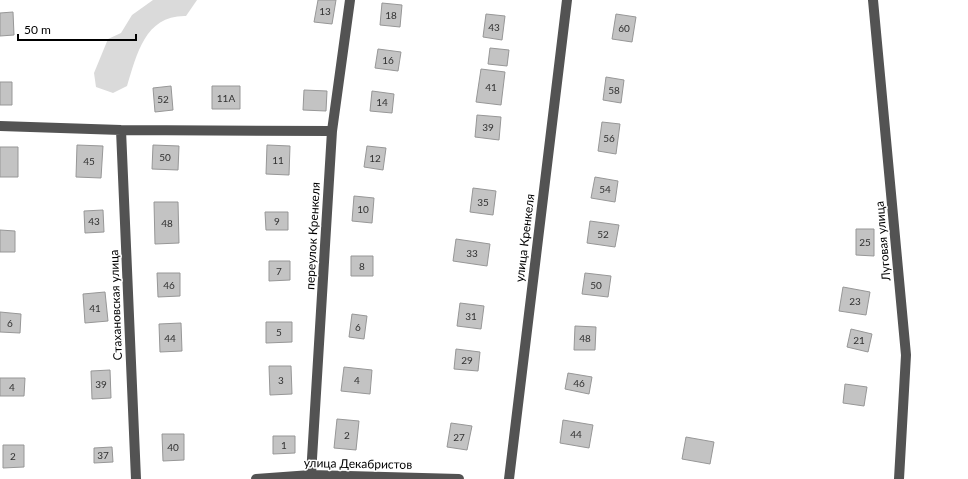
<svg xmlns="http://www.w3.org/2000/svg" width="968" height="479" font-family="Lato,sans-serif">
  <rect width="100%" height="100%" fill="#fff"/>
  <path fill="#dadada" d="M153,0H197L186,16C145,15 137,54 127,86L113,93L96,87L94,73L108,39L121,33L132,15Z"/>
  <path fill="#c3c3c3" stroke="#979797" d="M318,0H336L332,24L314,22Z
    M382,3L402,5L400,27L380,25Z
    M13,12L14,35L0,36V13Z
    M486,14L505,16L502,40L483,37Z
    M616,14L636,17L632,42L612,39Z
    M490,48L509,50L507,66L488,64Z
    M378,49L401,52L398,71L375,68Z
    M481,69L505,72L501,105L476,102Z
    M606,77L624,80L621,103L603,100Z
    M0,82H12V105H0Z
    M171,86L173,110L155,112L153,88Z
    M212,86H240V109H212Z
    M304,90L327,91L326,111L303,110Z
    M372,91L394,94L392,113L370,111Z
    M477,115L501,117L499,140L475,137Z
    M602,122L620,124L616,154L598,151Z
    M77,145L103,146L101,178L76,177Z
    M153,145L179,146L178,170L152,169Z
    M267,145L290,146L289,175L266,174Z
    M367,146L386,148L383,170L364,167Z
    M0,147H18V177H0Z
    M595,177L618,181L615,202L591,198Z
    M473,188L496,191L493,215L470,212Z
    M354,196L374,198L372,223L352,221Z
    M154,202H178L179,243L155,244Z
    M103,210L104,232L85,233L84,211Z
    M265,212H288V230H266Z
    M590,221L619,225L615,247L587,243Z
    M856,229H874V256L856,255Z
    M0,230L15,231V252H0Z
    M456,239L490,244L487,266L453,261Z
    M351,256H373V276H351Z
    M269,261H290V280L269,281Z
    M157,273H180V296L158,297Z
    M585,273L611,276L608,297L582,294Z
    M843,287L870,292L866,315L839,311Z
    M105,292L108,321L85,323L83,294Z
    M460,303L484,306L481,329L457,326Z
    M0,312L21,314L20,333L0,332Z
    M352,314L367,316L364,339L349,337Z
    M266,322H292V342L266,343Z
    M181,323L182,351L160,352L159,324Z
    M575,326L596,327L595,350H574Z
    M851,329L872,334L868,352L847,347Z
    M456,349L480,352L478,371L454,369Z
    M269,366H291L292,394L270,395Z
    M344,367L372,370L370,394L341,391Z
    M110,370L111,398L92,399L91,371Z
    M568,373L592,377L589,394L565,389Z
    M0,378H25L24,396H0Z
    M845,384L867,387L864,406L843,403Z
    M337,419L359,421L356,450L334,448Z
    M563,420L593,425L589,448L560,443Z
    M451,423L472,426L467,450L447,447Z
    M162,434H184V460L163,461Z
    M273,436H295V453L273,454Z
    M686,437L714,442L710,464L682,459Z
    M3,445H24V467L3,468Z
    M112,447L113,462L94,463V448Z"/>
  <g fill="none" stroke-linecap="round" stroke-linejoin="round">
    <path stroke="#535353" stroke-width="10" d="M873,0L906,355L899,479
      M0,126L121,130L332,131
      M121,130L136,479
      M311,475L332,131L350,0
      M256,479L311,475L459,479
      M509,479L567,0"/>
  </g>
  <g text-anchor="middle" stroke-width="3" stroke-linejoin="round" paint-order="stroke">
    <g font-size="10" fill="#313131">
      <text x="325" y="15">13</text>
      <text x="391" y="19">18</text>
      <text x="494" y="31">43</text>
      <text x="624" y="32">60</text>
      <text x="388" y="64">16</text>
      <text x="491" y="91">41</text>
      <text x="614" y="94">58</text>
      <text x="226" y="102">11А</text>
      <text x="163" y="103">52</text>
      <text x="382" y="106">14</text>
      <text x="488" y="131">39</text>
      <text x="609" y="142">56</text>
      <text x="165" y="161">50</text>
      <text x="375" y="162">12</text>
      <text x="278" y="164">11</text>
      <text x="89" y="165">45</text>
      <text x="605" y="193">54</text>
      <text x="483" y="206">35</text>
      <text x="363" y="213">10</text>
      <text x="94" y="225">43</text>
      <text x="277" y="225">9</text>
      <text x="167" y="227">48</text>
      <text x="603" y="238">52</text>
      <text x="865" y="246">25</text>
      <text x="472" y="257">33</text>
      <text x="362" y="270">8</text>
      <text x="279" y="275">7</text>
      <text x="169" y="289">46</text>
      <text x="596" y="289">50</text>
      <text x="855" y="305">23</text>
      <text x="95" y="312">41</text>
      <text x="471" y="320">31</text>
      <text x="10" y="327">6</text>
      <text x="358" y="331">6</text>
      <text x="279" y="336">5</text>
      <text x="170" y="342">44</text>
      <text x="585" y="342">48</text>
      <text x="859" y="344">21</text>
      <text x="467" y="364">29</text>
      <text x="281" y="384">3</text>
      <text x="357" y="384">4</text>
      <text x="579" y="387">46</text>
      <text x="101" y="388">39</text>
      <text x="12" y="391">4</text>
      <text x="576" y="438">44</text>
      <text x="347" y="439">2</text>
      <text x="459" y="441">27</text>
      <text x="284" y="449">1</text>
      <text x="173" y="451">40</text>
      <text x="103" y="459">37</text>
      <text x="13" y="460">2</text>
    </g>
    <g font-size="12" fill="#000" stroke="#fff">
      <text transform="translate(313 236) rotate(-87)" y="4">переулок Кренкеля</text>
      <text transform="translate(525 238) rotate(-83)" y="4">улица Кренкеля</text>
      <text transform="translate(883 241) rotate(-95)" y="4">Луговая улица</text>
      <text transform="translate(116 305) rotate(-92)" y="4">Стахановская улица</text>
      <text transform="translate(358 464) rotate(1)" y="4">улица Декабристов</text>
    </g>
  </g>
  <path d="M18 34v6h118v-6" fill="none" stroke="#000000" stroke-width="2"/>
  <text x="24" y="34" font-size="12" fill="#000000" stroke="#ffffff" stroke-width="3" paint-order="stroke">50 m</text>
</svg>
